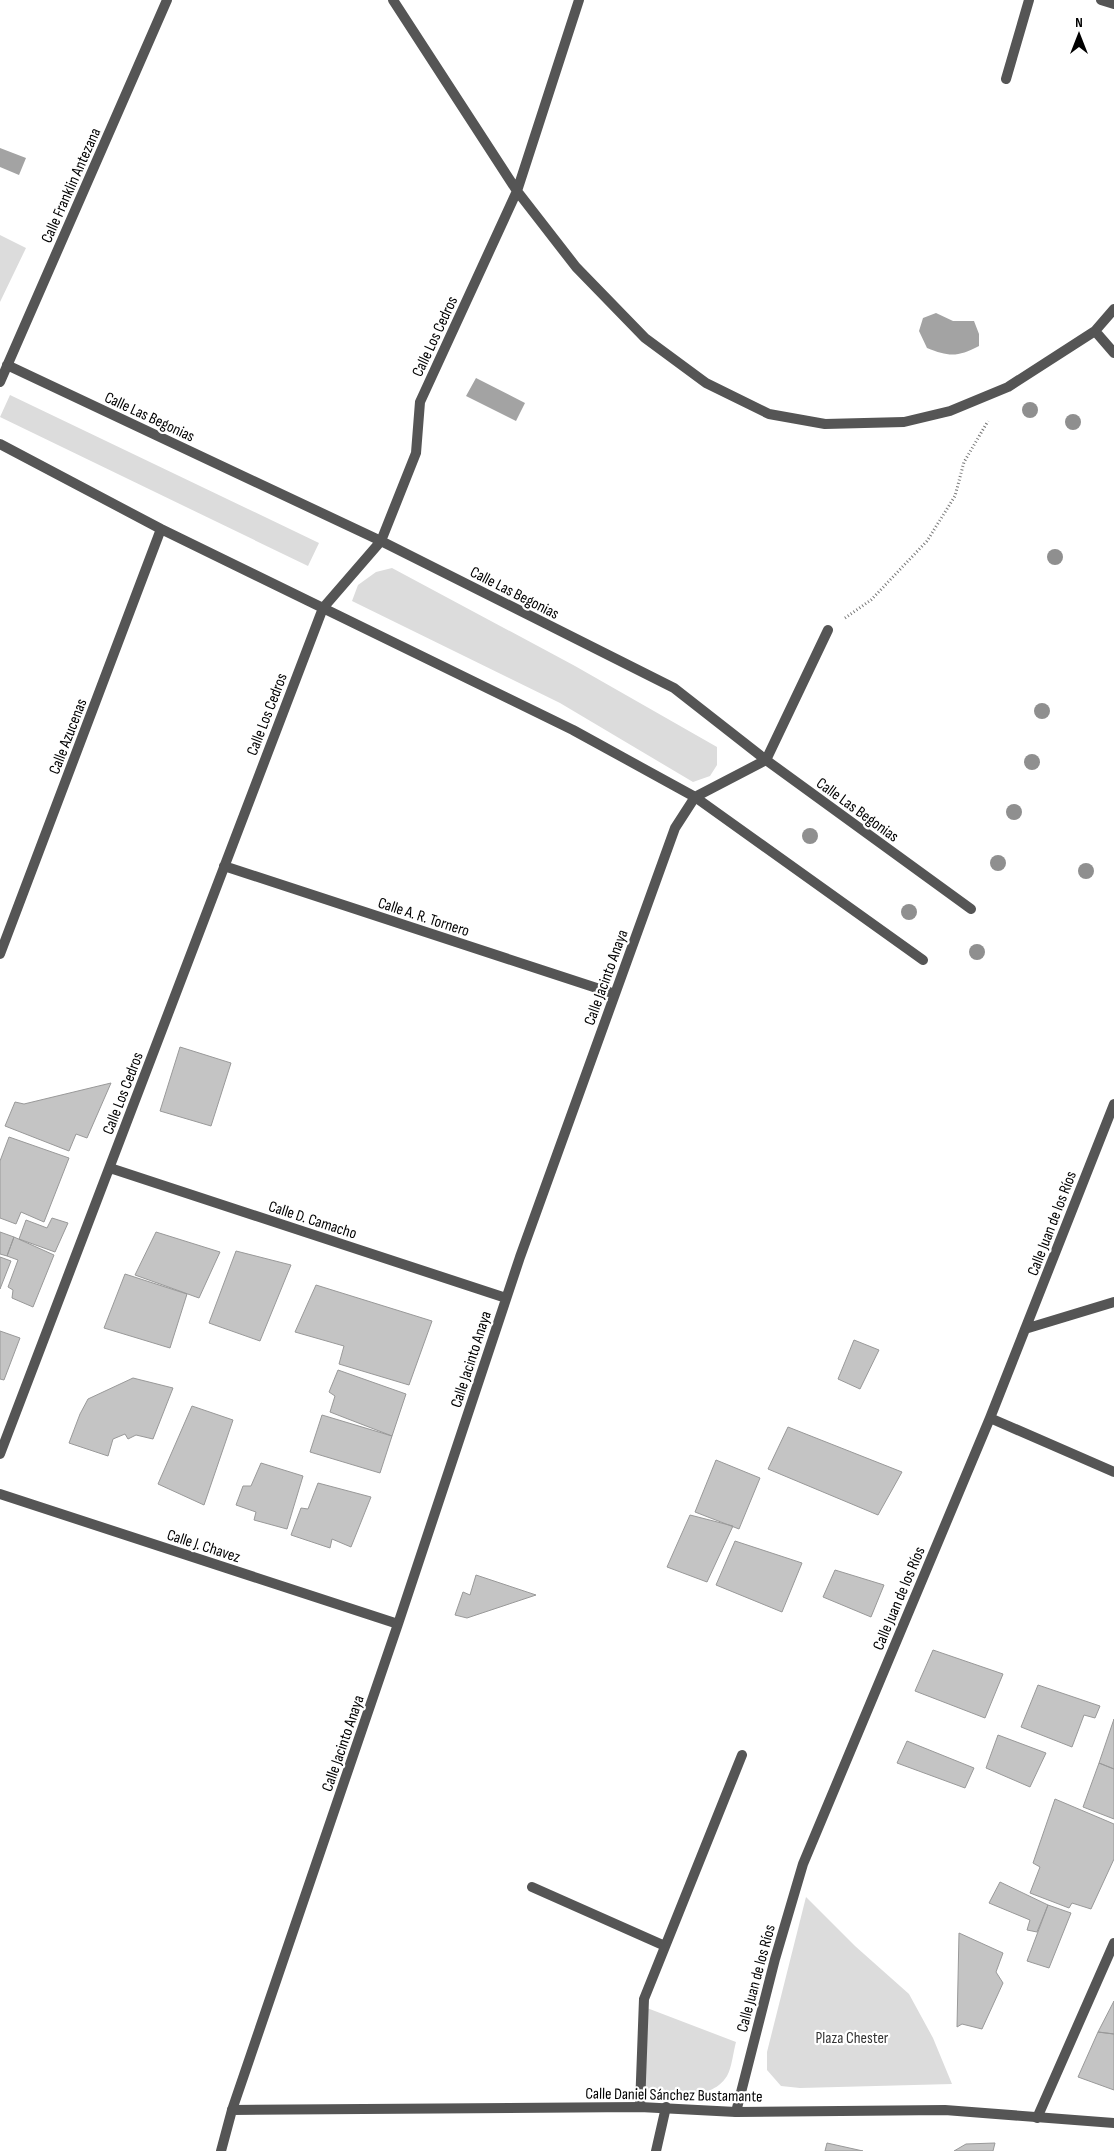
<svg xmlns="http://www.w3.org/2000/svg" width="1114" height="2151" font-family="'Sofia Sans Condensed',sans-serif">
  <rect width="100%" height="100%" fill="#fff"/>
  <path fill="#dcdcdc" d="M0,235L26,248L0,302Z
    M10,395L319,543L308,566L0,417Z
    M392,568L575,666L717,747V765L710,776L693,782L560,703L352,601L358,585L376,572Z
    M806,1897L855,1946L909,1994L933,2038L952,2084L800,2088L781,2086L767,2070V2052Z
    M647,2008L736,2042C733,2053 732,2067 727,2076C710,2103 671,2092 644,2091Z"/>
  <path fill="#a3a3a3" d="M0,148L26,158L19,175L0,167Z
    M936,313L953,321H974L979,334V346C958,357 949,357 927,348L919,331L923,318Z
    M476,378L525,403L516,421L466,396Z"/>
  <path fill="#c4c4c4" stroke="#999" d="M180,1047L231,1063L211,1126L160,1111Z
    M111,1083L87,1138L76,1134L69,1151L5,1126L15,1102L24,1104Z
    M9,1137L69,1158L44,1222L21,1212L16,1224L0,1218V1161Z
    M52,1218L68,1223L55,1252L19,1239L26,1220L47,1228Z
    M0,1232L14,1237L7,1256L0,1254Z
    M156,1232L220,1252L199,1298L135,1275Z
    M14,1237L54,1255L33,1307L12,1298L13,1290L8,1287L18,1260L7,1256Z
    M236,1251L291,1265L260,1341L209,1323Z
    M0,1257L11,1261L0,1289Z
    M125,1274L187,1294L170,1348L104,1328Z
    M316,1285L432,1321L409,1385L339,1364L344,1346L295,1332Z
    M0,1331L20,1338L4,1380L0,1379Z
    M854,1340L879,1350L860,1389L838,1379Z
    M338,1370L406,1394L392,1436L330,1412L335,1396L329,1392Z
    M133,1378L173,1388L153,1439L136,1435L128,1439L125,1434L113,1439L108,1456L69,1443L80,1414L88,1399Z
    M192,1406L233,1420L204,1505L158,1484Z
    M322,1415L392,1436L380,1473L310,1452Z
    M788,1427L902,1472L878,1515L768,1469Z
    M716,1460L760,1478L739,1529L695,1512Z
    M261,1463L303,1476L287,1529L254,1520L256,1512L236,1505L243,1486H251Z
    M318,1483L371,1497L351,1547L332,1539L330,1548L291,1535L301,1508L308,1509Z
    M690,1515L733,1526L707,1582L667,1567Z
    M735,1541L802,1563L782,1612L716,1585Z
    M835,1570L884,1585L871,1617L823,1597Z
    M476,1575L536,1595L467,1618L455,1615L463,1592L470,1595Z
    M933,1650L1003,1674L985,1718L915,1691Z
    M1038,1685L1100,1706L1095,1718L1084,1715L1072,1747L1021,1727Z
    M1114,1719V1769L1099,1763Z
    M998,1735L1046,1753L1030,1787L986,1768Z
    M907,1741L974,1768L965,1788L897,1763Z
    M1099,1763L1114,1769V1819L1083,1807Z
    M1055,1799L1114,1824V1859L1091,1909L1072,1903L1069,1908L1030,1893L1040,1867L1033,1863Z
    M1000,1882L1048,1905L1037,1932L1027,1930L1030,1920L989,1903Z
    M1048,1905L1071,1913L1049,1968L1027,1961Z
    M959,1933L1003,1953L996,1972L1003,1983L982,2029L962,2024L957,2027Z
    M1114,2001V2034L1098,2032Z
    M1098,2032L1114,2034V2090L1078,2077Z
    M827,2143L863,2151H825Z
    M995,2143L993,2151H954L966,2144Z"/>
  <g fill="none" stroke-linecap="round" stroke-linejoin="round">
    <path stroke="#777" stroke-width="3" stroke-dasharray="1 2.5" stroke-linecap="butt" d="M845,618L871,600L927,541L955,496L964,462L988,421"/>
    <path stroke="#555" stroke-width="10" d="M766,760L971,909
      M695,797L923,960
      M532,1887L665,1946
      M640,2107L644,1999L742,1755
      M1037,2118L1114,1943"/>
    <path stroke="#555" stroke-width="10" d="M393,0L517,191L576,267L645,338L706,383L769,414L825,424L904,422L950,411L1008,387L1095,331L1114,309
      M1101,0L1114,4
      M1006,79L1029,0
      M1095,331L1114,353
      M7,365L381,541L674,688L766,760
      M0,382L167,0
      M0,444L161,529L573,730L695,797
      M224,866L615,994
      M0,954L161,529
      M110,1168L506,1298
      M1025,1329L1114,1302
      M990,1418L1114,1472
      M0,1454L323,608L381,541L416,453L420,402L517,191L579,0
      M0,1494L398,1624
      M232,2110L398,1624L520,1257L675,828L695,797L766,760L828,630
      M736,2112L775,1959L803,1864L990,1418L1114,1104
      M656,2151L666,2107"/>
    <path stroke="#555" stroke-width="10" d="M221,2151L232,2110L640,2107L736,2112L945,2110L1114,2123"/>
  </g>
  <g fill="#8f8f8f">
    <circle cx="1030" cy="410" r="8"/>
    <circle cx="1073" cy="422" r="8"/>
    <circle cx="1055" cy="557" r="8"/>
    <circle cx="1042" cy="711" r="8"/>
    <circle cx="1032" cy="762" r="8"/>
    <circle cx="1014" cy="812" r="8"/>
    <circle cx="810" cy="836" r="8"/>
    <circle cx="998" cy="863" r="8"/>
    <circle cx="1086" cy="871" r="8"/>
    <circle cx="909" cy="912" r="8"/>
    <circle cx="977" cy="952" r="8"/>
  </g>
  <g text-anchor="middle" stroke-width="4.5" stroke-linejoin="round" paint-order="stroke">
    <g font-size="16" fill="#000" stroke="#fff">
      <text transform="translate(70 185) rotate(-66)" y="6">Calle Franklin Antezana</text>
      <text transform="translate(434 336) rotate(-65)" y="6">Calle Los Cedros</text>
      <text transform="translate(150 416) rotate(25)" y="6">Calle Las Begonias</text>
      <text transform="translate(515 592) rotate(27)" y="6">Calle Las Begonias</text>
      <text transform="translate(266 714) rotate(-69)" y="6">Calle Los Cedros</text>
      <text transform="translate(67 736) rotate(-69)" y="6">Calle Azucenas</text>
      <text transform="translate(858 809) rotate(36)" y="6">Calle Las Begonias</text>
      <text transform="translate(424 916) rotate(18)" y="6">Calle A. R. Tornero</text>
      <text transform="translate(605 977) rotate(-70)" y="6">Calle Jacinto Anaya</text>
      <text transform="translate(122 1093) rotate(-69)" y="6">Calle Los Cedros</text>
      <text transform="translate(313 1219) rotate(18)" y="6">Calle D. Camacho</text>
      <text transform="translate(1051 1223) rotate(-69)" y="6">Calle Juan de los Ríos</text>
      <text transform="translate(470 1359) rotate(-72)" y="6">Calle Jacinto Anaya</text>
      <text transform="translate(204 1545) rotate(18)" y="6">Calle J. Chavez</text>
      <text transform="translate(898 1598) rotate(-67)" y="6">Calle Juan de los Ríos</text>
      <text transform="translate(342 1743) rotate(-71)" y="6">Calle Jacinto Anaya</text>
      <text transform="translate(755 1978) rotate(-75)" y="6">Calle Juan de los Ríos</text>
      <text transform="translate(674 2094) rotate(1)" y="6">Calle Daniel Sánchez Bustamante</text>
    </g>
    <g font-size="16" fill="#333" stroke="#fff">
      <text x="852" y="2043">Plaza Chester</text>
    </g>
  </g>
  <g transform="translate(1079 35)" stroke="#ffffff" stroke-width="4" paint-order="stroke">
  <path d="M0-4L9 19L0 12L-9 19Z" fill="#000000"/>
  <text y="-8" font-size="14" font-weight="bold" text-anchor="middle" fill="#000000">N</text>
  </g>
</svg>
